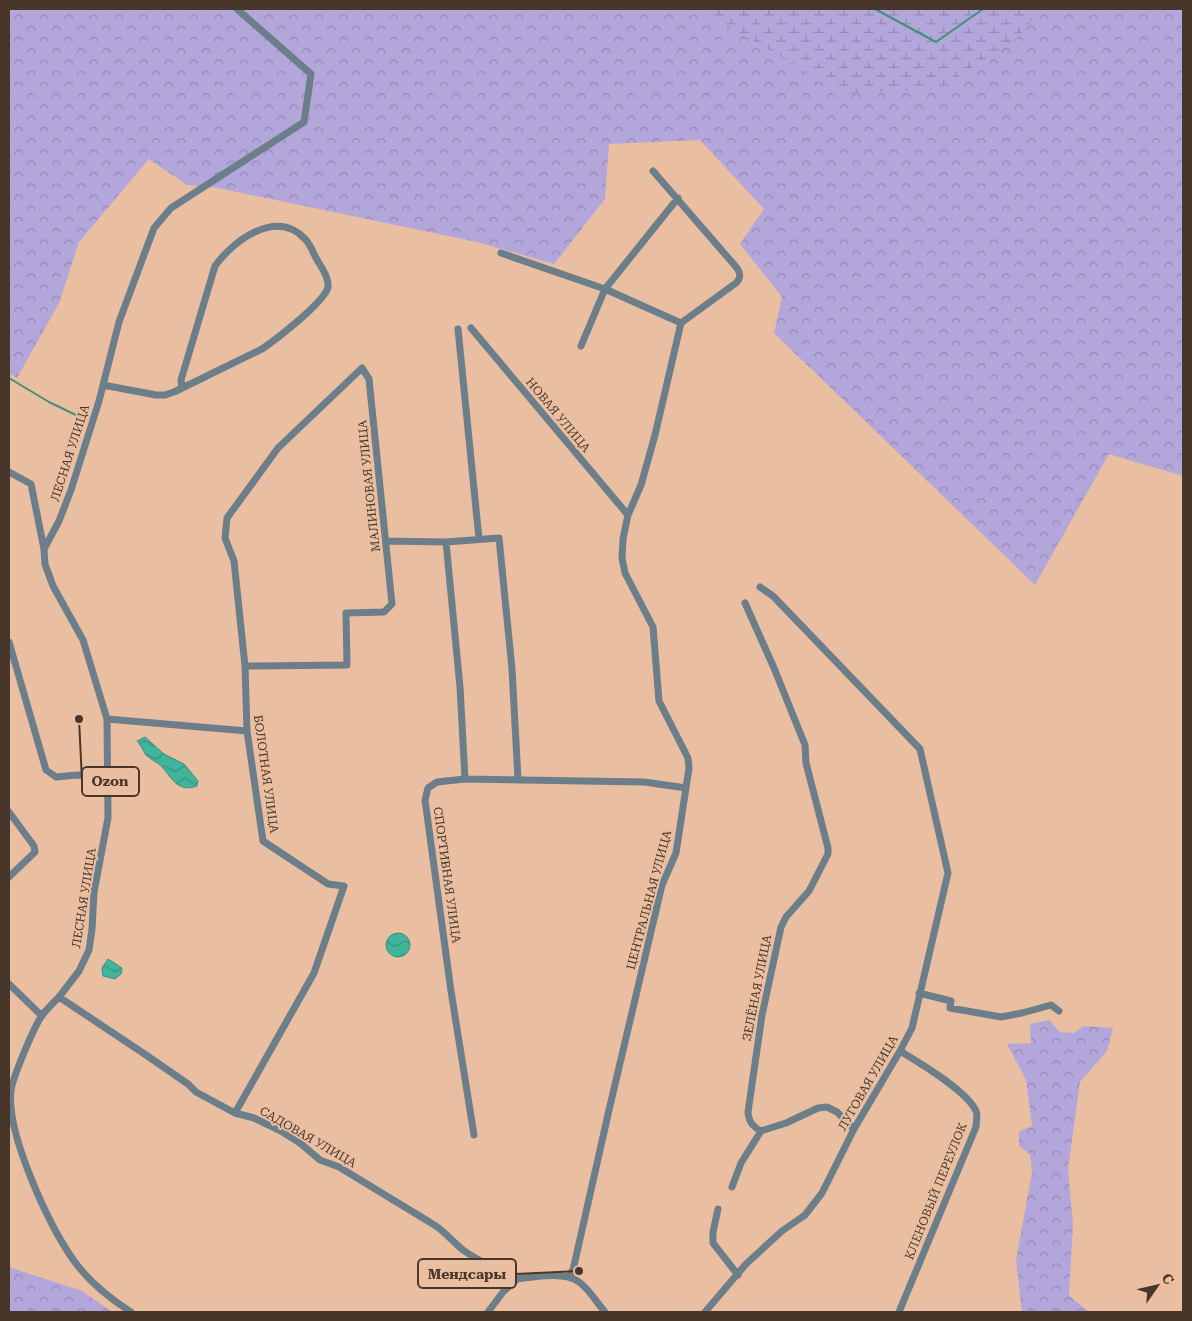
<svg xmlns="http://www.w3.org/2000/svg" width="1192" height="1321" font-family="'Roboto Serif',serif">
  <defs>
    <pattern id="forest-crowns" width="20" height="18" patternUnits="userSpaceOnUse" patternTransform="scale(1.25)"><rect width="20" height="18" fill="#b3a6db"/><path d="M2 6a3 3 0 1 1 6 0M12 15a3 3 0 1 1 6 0" fill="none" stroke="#9488b2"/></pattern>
    <pattern id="wetland-marsh" width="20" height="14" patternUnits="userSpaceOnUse" patternTransform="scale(1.25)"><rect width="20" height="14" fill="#b3a6db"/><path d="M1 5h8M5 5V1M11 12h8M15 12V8" fill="none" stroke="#9488b2"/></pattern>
    <pattern id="water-waves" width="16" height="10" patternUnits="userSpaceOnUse" patternTransform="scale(1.25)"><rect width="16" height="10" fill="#3fb59c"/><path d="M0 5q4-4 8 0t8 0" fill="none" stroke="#37947f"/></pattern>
  </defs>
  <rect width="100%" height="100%" fill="#eabea0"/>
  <path fill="url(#forest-crowns)" d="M9,9H1183V476L1109,454L1035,585L774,333L782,297L740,244L764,209L700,140L609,144L605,199L554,264L477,242L218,188L187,185L149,159L79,242L59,303L17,378L9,373Z
    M1049,1020L1060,1032L1074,1033L1083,1026L1113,1028L1107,1051L1080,1082L1068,1169L1073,1224L1069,1296L1089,1312H1022L1016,1260L1032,1172L1030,1154L1019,1146V1131L1032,1126L1026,1080L1007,1044L1031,1043L1030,1024Z
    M9,1267L82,1291L112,1312H9Z"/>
  <path fill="url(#wetland-marsh)" d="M700,9H1042L1015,40L939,89L843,94Z"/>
  <path fill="url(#water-waves)" stroke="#428f7a" d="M145,737L164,754L184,764L198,781L197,786C178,793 173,779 162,767C158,762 151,760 146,755C143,751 141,745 137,741Z
    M386 945a12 12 0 1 1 24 0a12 12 0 1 1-24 0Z
    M108,959L122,968L121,974L115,979L103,976L102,968Z"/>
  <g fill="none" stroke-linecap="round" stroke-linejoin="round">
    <path stroke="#428f7a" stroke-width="2" d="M875,9L936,42L983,9
      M9,378L49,402L84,419"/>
    <path stroke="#6b7e8a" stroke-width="7" d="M501,253L605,289L681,323
      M471,328L628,515
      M458,329L479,539
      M581,346L605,289L678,198
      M103,385L156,395H165L174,392L262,349C275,340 325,302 328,287C329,277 321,267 316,258C313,252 310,244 305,239C276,208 233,241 215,266L181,380L182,388
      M9,472L31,484L44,549
      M386,541L446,542L499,538L512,669L518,779
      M446,542L460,687L465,779
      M745,603L774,668L805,745L806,763L828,848V854L809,891L786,917L781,927L762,1015L748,1112C749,1122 752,1126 761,1131
      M9,642L46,770L56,777L77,775L108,777
      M107,719L247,731
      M9,812L34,846L35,852L9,877
      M9,984L42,1016
      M919,993L951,1001L950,1008L1001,1017L1022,1013L1051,1005L1059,1011
      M59,997L79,971L89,950L92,929L94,892L108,818L107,719L83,640L53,586L45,564L44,549L59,521L71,490L99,401L119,322L154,228L171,208L304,122L311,74L237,9
      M235,1113L314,973L344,886L328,884L263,841L247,731L245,666L234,561L225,538L227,518L278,448L362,368L369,379L392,604L384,612L346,613L347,665L245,666
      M474,1135L451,991L425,800L428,788L437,782L465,779L644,782L686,788
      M732,1187L741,1163L761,1131L786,1123L818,1108L827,1107L837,1112L854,1129
      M718,1209L713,1232V1243L738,1275
      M569,1276L573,1270L609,1110L662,885L676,853L689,768L688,758L659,701L653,627L625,573L622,558L623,539L628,515L641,485L655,435L681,323L736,283C741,278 741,274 737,268L653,171
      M131,1312C109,1298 87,1280 72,1258C48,1223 6,1133 11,1091C12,1079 35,1024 43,1014C48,1008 53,1003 59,997L146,1055L188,1084L196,1092L235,1113L254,1118L281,1131L300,1143L320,1160L339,1167L436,1226C446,1233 453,1242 463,1250C480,1262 498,1270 517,1279
      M488,1312L503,1292L517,1279C534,1277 565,1271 579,1282C590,1290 596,1302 605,1312
      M705,1312L746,1264L782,1231L805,1215L822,1193L854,1129L900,1051L912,1028L948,873L920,749L773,596L760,587
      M899,1312L976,1127C976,1122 978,1116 976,1111C967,1091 920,1063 900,1051"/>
  </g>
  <g text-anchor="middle" stroke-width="4" stroke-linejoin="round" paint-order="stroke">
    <g font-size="12" fill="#48362a" stroke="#eabea0">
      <text transform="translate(558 415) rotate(50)" y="4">НОВАЯ УЛИЦА</text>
      <text transform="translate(70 453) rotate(-72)" y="4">ЛЕСНАЯ УЛИЦА</text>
      <text transform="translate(369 486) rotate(-96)" y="4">МАЛИНОВАЯ УЛИЦА</text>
      <text transform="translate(266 774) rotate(82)" y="4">БОЛОТНАЯ УЛИЦА</text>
      <text transform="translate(447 875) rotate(82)" y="4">СПОРТИВНАЯ УЛИЦА</text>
      <text transform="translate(84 898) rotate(-81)" y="4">ЛЕСНАЯ УЛИЦА</text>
      <text transform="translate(649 900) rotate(-75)" y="4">ЦЕНТРАЛЬНАЯ УЛИЦА</text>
      <text transform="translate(757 988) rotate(-79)" y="4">ЗЕЛЁНАЯ УЛИЦА</text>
      <text transform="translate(868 1083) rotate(-60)" y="4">ЛУГОВАЯ УЛИЦА</text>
      <text transform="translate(308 1137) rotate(30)" y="4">САДОВАЯ УЛИЦА</text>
      <text transform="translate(936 1191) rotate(-68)" y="4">КЛЕНОВЫЙ ПЕРЕУЛОК</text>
    </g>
  </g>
  <path fill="none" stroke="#48362a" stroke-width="2" d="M79 719L82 781M579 1271L516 1274"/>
  <g fill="#48362a" stroke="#eabea0" stroke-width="2">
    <circle cx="79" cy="719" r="5"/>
    <circle cx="579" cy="1271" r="5"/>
  </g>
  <g fill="#eabea0" stroke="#48362a" stroke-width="2">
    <rect x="82" y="767" width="57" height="29" rx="5"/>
    <rect x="418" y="1259" width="98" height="29" rx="5"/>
  </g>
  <g font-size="14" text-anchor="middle" font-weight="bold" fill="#48362a">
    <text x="110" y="786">Ozon</text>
    <text x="467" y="1279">Мендсары</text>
  </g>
  <rect width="1192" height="1321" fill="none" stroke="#48362a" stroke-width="20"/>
  <g transform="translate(1157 1286) rotate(56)" stroke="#eabea0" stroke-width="4" paint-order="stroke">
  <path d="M0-4L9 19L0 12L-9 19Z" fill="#48362a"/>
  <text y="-8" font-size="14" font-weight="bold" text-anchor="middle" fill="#48362a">С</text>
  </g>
</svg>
